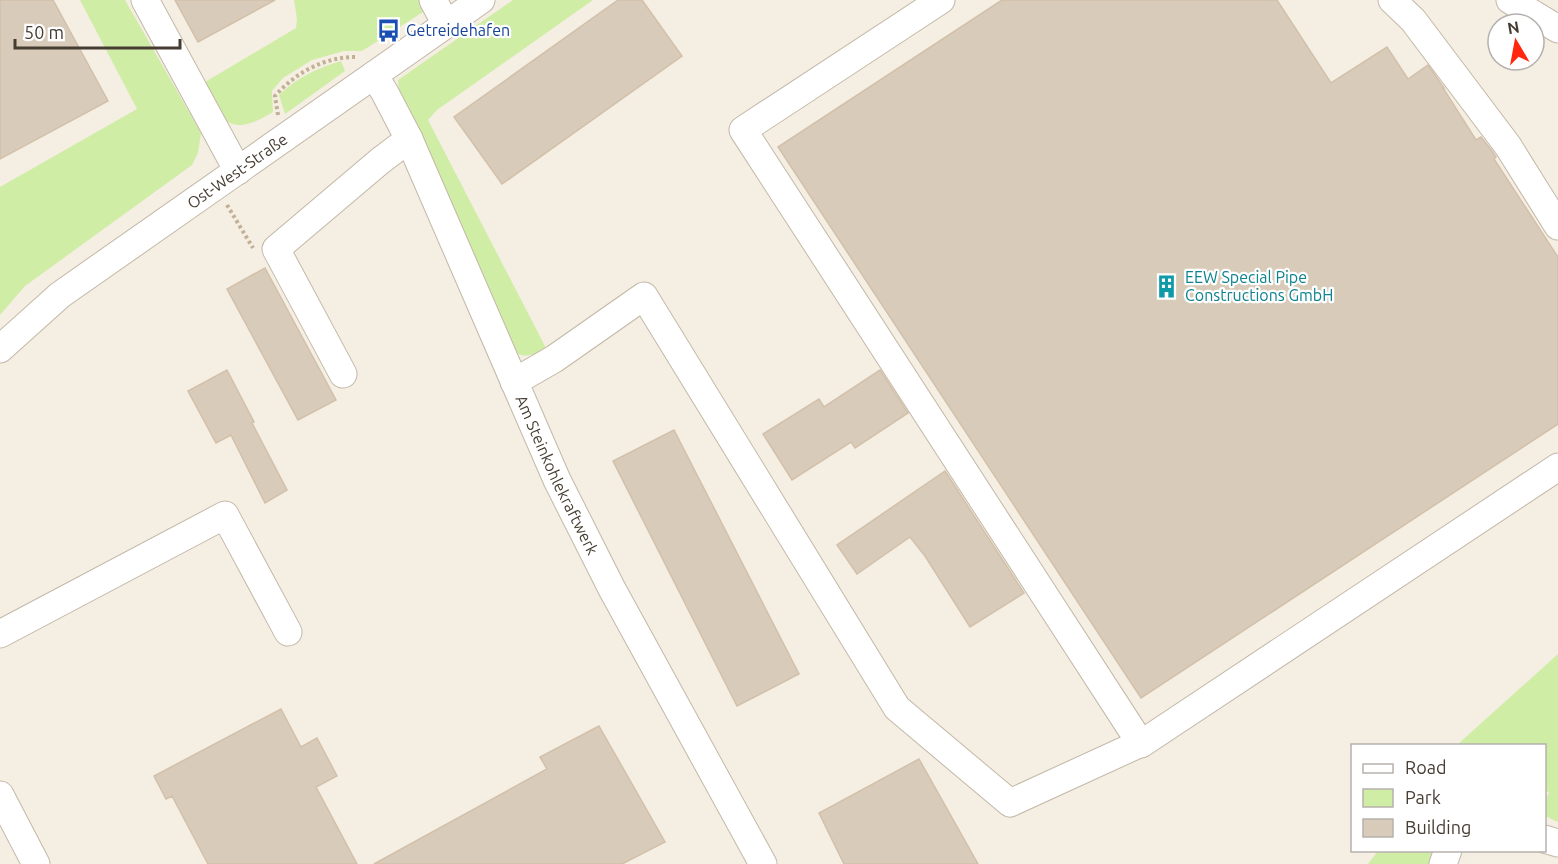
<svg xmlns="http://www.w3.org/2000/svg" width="1558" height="864" font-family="Ubuntu,sans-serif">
  <rect width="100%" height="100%" fill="#f4eee3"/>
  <path fill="#d0eda6" d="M80,0H125L201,133L198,153L192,165L25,286L0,315V187L137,109Z
    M294,0H421L423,12L362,51H344L312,60L283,78L272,91L273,112C229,139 223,121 200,85L296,28L297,19Z
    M513,0H593L437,110L428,120L547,350C526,357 522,359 504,345L399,94L398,80Z
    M341,61L345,71L285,114L279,95C297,78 317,68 341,61Z
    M1558,654V822L1545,816V802L1549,792L1545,791L1544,746L1457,745Z
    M1378,851H1437L1432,864H1368Z"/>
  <path fill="#d9cbba" stroke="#d2c0a9" stroke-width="1.5" d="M0,0H53L108,101L0,159Z
    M175,0H275L198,42Z
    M618,0H642L682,56L502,184L454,117Z
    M1002,0H1277L1331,83L1387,47L1408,79L1428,65L1444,88H1443L1476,140L1481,137L1492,151L1496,157L1494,159L1558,257V424L1141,698L778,147Z
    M265,268L336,400L298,420L227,289Z
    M227,370L254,422L252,423L287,490L265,503L231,435L216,443L188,391Z
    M880,370L908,413L855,448L851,442L792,480L763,434L819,399L824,407Z
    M674,430L799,674L737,706L613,461Z
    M945,471L1024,593L970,627L925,556L910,537L857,574L837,545Z
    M281,709L301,747L317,738L337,776L316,787L357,864H208L172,796L166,799L154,776Z
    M599,726L665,842L622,864H374L547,769L540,757Z
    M919,759L978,864H844L819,813Z"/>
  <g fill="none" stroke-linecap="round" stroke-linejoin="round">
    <defs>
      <g id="minor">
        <path d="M145,0L238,171"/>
        <path d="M433,0L446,24"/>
        <path d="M941,0L743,130L1141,744L1558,467"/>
        <path d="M1392,0L1413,20L1508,146L1558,226"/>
        <path d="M1510,0L1558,29"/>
        <path id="s1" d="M374,75L385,93L409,139L557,480L612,589L763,864"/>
        <path id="s2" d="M0,349L60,295L481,0"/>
        <path d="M343,374L276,249L380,161L409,139"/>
        <path d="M514,382L554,359L644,296L897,708L1010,803L1141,743"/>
        <path d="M0,634L225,515L288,632"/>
        <path d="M0,795L36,864"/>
        <path d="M1544,839L1558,843"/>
        <path d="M1443,864L1448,850"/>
      </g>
    </defs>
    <use href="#minor" stroke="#c3b8a7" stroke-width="29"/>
    <path stroke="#c3b094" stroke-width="4" stroke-dasharray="3 3" stroke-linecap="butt" d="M278,115L275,96C296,72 326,56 358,57
      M227,205L253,248"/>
    <use href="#minor" stroke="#fff" stroke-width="27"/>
  </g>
  <defs>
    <symbol id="bus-bare" viewBox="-9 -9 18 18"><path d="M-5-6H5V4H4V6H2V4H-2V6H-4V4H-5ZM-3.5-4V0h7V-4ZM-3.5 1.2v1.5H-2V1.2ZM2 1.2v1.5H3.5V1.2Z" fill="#1a4fb4" stroke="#fff" stroke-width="2.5" paint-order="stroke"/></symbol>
    <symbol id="building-bare" viewBox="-9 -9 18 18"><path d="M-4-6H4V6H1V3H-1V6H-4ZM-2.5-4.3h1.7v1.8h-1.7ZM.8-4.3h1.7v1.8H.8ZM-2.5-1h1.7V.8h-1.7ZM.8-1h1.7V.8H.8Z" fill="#0f9aa8" stroke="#fff" stroke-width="2.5" paint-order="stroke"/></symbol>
  </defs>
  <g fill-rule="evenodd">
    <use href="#bus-bare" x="372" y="14" width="33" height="33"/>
    <use href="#building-bare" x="1150" y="270" width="33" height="33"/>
  </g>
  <g text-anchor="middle" stroke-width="4.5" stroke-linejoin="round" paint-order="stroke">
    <g font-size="16" fill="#164399" stroke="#fff" text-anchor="start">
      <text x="406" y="36">Getreidehafen</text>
    </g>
    <g font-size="16" fill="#463d32" stroke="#fff">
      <text dy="6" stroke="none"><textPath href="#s2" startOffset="297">Ost-West-Straße</textPath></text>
      <text dy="6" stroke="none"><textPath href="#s1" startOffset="440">Am Steinkohlekraftwerk</textPath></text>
    </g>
    <g font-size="16" fill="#0d838f" stroke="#fff" text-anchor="start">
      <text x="1185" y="283">EEW Special Pipe<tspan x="1185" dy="18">Constructions GmbH</tspan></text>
    </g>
  </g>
  <rect x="1351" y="744" width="195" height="108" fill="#ffffff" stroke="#b5b1ad" stroke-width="1.5"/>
  <rect x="1363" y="764" width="30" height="9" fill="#ffffff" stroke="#b5b1ad" stroke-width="1.5"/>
  <text x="1405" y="774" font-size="18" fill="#463d32">Road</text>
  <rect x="1363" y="789" width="30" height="18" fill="#d0eda6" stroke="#b5b1ad" stroke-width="1.5"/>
  <text x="1405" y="804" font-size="18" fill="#463d32">Park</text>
  <rect x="1363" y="819" width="30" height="18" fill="#d9cbba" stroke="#b5b1ad" stroke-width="1.5"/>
  <text x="1405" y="834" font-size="18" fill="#463d32">Building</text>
  <g transform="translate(1516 42) rotate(350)"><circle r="28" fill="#ffffff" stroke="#b5b1ad" stroke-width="1.5"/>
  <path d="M0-4.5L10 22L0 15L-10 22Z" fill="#ff270e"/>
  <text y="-9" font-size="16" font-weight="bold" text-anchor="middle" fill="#463d32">N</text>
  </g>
  <path d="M15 39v9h165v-9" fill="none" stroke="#463d32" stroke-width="3"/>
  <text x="24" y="39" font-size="18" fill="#463d32" stroke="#ffffff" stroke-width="4.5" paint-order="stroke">50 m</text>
</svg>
